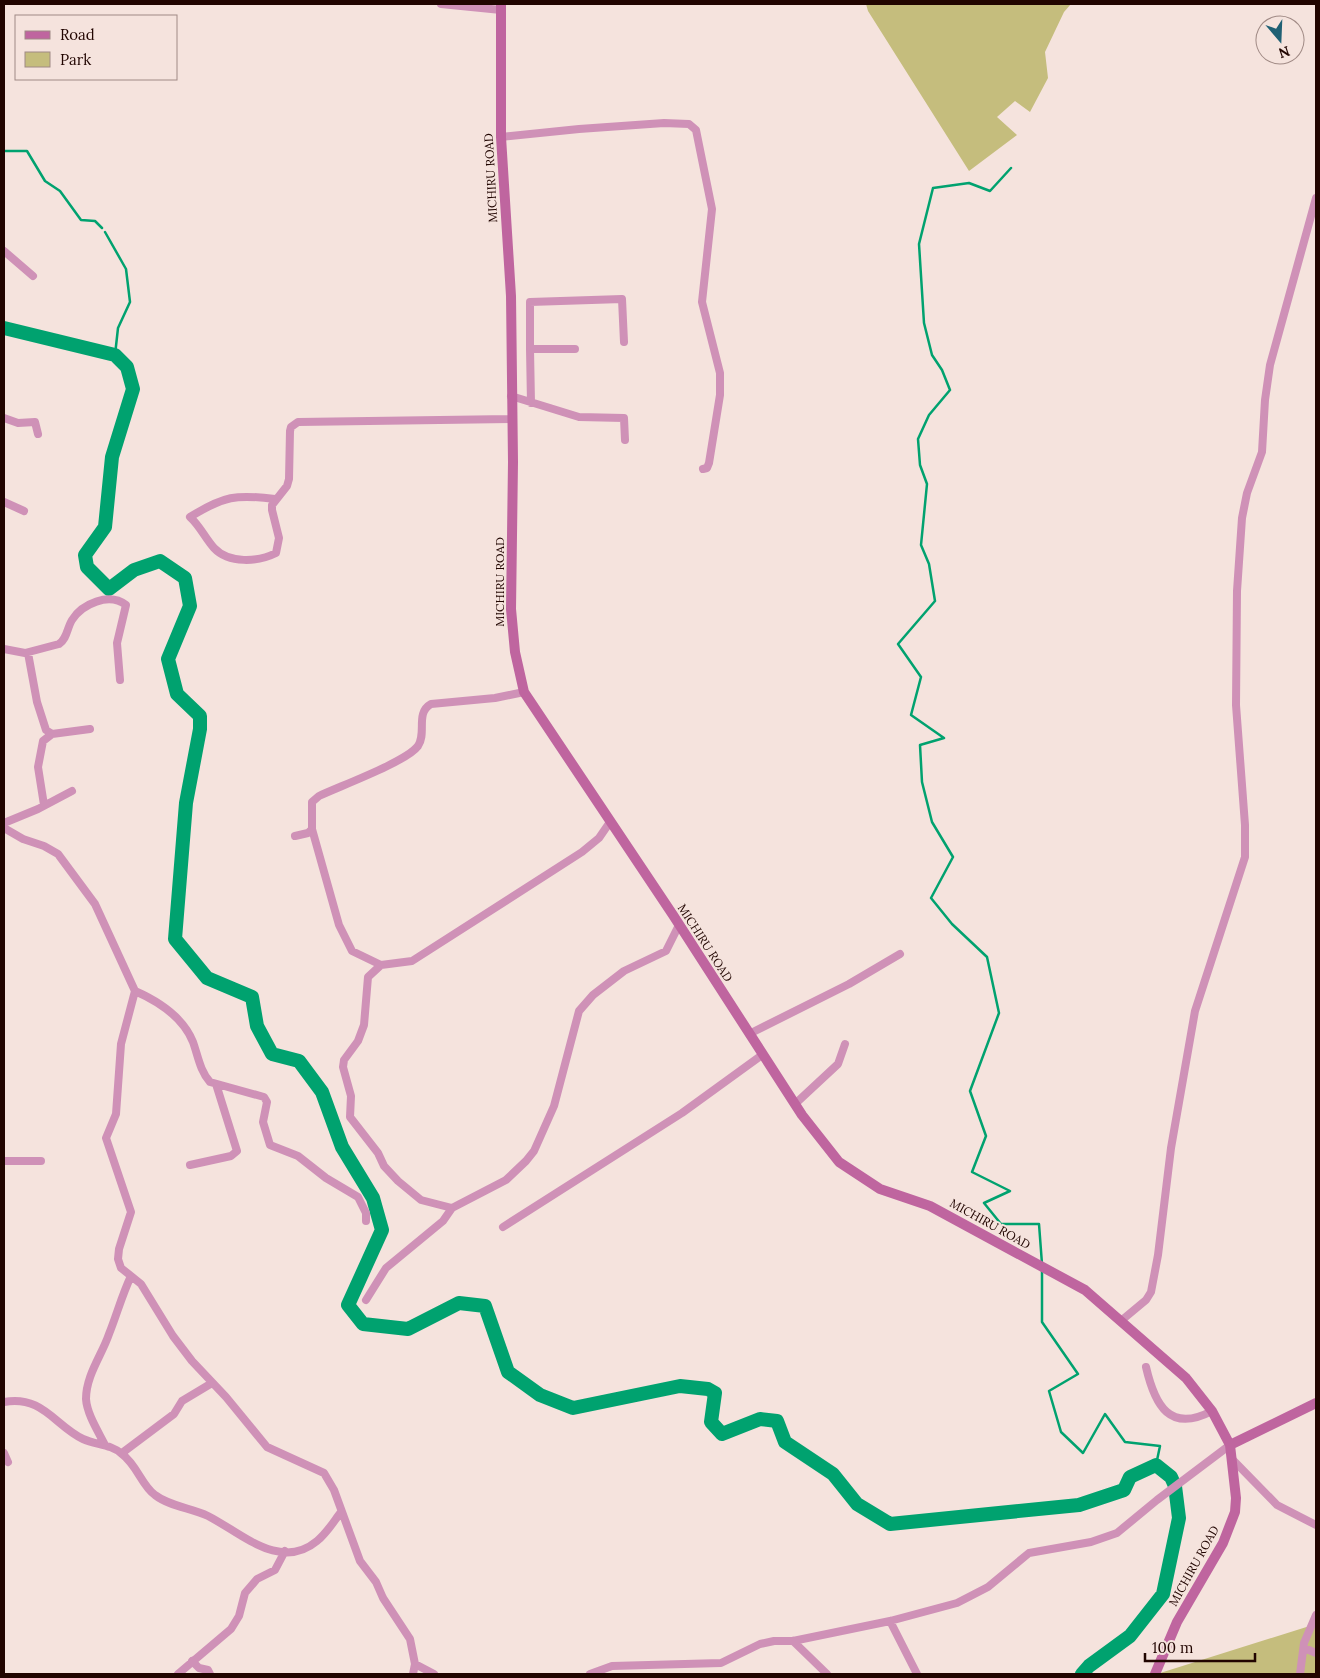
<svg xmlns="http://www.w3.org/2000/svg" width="1320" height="1678" font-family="Lora,serif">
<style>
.green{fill:#c5bd7d}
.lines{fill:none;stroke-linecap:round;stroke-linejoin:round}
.stream{stroke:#00a26f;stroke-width:2.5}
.river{stroke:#00a26f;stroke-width:14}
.street{stroke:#cf91b7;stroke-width:8}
.secondary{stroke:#bf659f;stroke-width:10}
.labels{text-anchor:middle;stroke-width:4;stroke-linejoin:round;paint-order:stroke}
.street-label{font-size:12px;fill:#210500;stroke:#f5e3dd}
</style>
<rect width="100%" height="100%" fill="#f5e3dd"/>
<path class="green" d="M866,4h205l-7,8 -19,40 3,26 -18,34 -15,-11 -18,16 20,18 -48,36 -101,-160z
M1316,1624v50h-159z"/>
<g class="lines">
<path class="stream" d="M4,151h23l18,30 15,10 21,29 14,1 7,7
M1011,168l-21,23 -21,-8 -36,5 -14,56 5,79 8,32 10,15 8,20 -21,25 -11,24 2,26 7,19 -6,61 8,19 6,37 -37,43 23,33 -10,38 33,23 -24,7 2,37 10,40 21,35 -22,41 21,26 35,33 12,56 -29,78 16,45 -14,36 38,19 -26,12 17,21h38l3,40
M105,232l21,37 4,33 -12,26 -3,27
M1042,1269v53l36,52 -29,17 12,41 22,21 22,-39 20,28 35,4 -4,19"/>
<path class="river" d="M4,328l111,27 12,12 6,22 -21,68 -7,70 -20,28 2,12 22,22 25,-19 26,-9 25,17 5,28 -22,53 9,35 23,22v13l-14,74 -11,136 32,39 45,19 5,29 15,28 27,7 23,31 20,55 31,51 9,32 -34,75 15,19 45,5 51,-26 26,3 23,66 32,23 33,13 107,-22 28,3 7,4 -4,29 11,12 38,-15 17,2 8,21 48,32 24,30 33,20 189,-19 45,-15 6,-13 26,-12 15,12 4,9 4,32 -16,76 -33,42 -41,30 -7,8"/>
<path class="street" d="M441,4l60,6
M501,137l78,-8 85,-6 25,1 7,6 16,79 -10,93 18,71v22l-11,68 -2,5 -4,1
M4,251l29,25
M530,349l1,54
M575,349h-45v-47l92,-3 2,43
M511,396l68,21 45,1 1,22
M4,418l14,5 17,-1 3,12
M275,499c-39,-5 -51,-3 -85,18 10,9 15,21 24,31 15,16 44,14 62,5l3,-15 -7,-28v-5l15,-19 2,-7 1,-48 1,-4 7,-5 213,-3
M4,502l20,9
M4,649l21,4 34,-9c8,-5 8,-16 13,-24 10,-16 37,-28 54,-15l-9,38 3,37
M28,653l9,49 9,28 6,4 38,-5
M44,805l-6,-38 5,-26 9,-7
M4,823l34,-14 34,-18
M4,828l19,11 21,7 14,8 37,50 40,87 -14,53 -5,70 -10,24 25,74 -12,37 -1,10 3,9 20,16 32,52 19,25 34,36 41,50 57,26 10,17 26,71 16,21 7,16 27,41 5,25 -2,10
M295,836l13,-3 4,-4
M381,965l-29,-14 -13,-26 -27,-96v-27l7,-6c21,-10 87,-34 99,-50 9,-13 -3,-33 13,-42l64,-6 29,-6
M135,991c25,11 48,26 58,51 5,14 7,29 17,40l54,15 3,5 -4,20 7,23 28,11 28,22 32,19 8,16v8
M749,1034l100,-50 51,-30
M795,1104l43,-40 7,-20
M4,1161h37
M190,1165l41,-9 6,-5 -21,-67
M452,1208l-31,-8 -23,-19 -14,-15 -6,-13 -28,-36 1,-21 -8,-29 1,-7 14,-19 6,-16 4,-48 13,-12 31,-4 170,-109 17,-14 11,-16
M503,1227l179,-114 80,-58
M366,1300l20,-32 57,-47 9,-13 54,-28 20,-19 8,-10 20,-45 25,-95 14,-16 31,-24 42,-20 13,-26
M1122,1320l24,-20 5,-8 7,-37 13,-107 24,-137 50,-154v-32l-9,-120 1,-114 5,-73 5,-25 15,-41 3,-52 5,-35 46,-167
M1146,1367c9,39 24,66 66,44
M4,1402c39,-7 51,24 79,37 13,6 28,5 39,15 15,11 20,32 33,41 14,11 36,13 53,21 32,16 72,56 109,25 10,-8 17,-20 24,-29
M105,1445c-7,-14 -18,-31 -19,-46 0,-24 16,-44 23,-65 8,-20 13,-39 22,-58
M4,1453l4,9
M122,1453l52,-39 8,-13 30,-18
M1232,1459l45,46 39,20
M890,1621l27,53
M793,1641l34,33
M1304,1648l12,5
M192,1661l7,7 9,2 2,4
M415,1664l19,10
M178,1674l53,-45 8,-13 6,-23 12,-14 18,-9 10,-19
M590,1674l22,-8 109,-3 39,-19 14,-3h19l97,-20 67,-18 31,-16 41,-34 62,-11 26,-9 40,-33 73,-55
M1300,1674l4,-31 12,-28"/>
<path class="secondary" d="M501,4v133l10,159 2,166 -2,147 4,43 9,40 149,223 129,200 37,47 41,27 50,17 155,84 101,88 26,33 18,34 6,53 -1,14 -12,31 -46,79 -22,52
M1230,1445l86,-42"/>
</g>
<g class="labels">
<g class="street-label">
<text transform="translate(491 178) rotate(-93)" y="4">MICHIRU ROAD</text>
<text transform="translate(500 582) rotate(-90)" y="4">MICHIRU ROAD</text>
<text transform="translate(705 943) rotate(57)" y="4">MICHIRU ROAD</text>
<text transform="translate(990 1224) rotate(29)" y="4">MICHIRU ROAD</text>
<text transform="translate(1194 1566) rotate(-61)" y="4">MICHIRU ROAD</text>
</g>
</g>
<rect width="1320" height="1678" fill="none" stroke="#210500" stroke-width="10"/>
<rect x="15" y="15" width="162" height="65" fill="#f5e3dd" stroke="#a08a85"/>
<rect x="25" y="31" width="25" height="8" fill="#bf659f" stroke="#a08a85"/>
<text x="60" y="40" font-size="15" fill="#210500">Road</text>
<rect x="25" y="52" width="25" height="15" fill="#c5bd7d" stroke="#a08a85"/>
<text x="60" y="65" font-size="15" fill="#210500">Park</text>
<g transform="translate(1280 40) rotate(161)"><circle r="24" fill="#f5e3dd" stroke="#a08a85"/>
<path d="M0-4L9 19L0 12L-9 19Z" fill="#1f6074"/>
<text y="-8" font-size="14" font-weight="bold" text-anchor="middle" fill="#210500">N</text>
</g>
<path d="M1145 1653v8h110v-8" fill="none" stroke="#210500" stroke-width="2.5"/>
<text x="1152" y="1653" font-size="15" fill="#210500" stroke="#f5e3dd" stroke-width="4" paint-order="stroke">100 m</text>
</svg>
